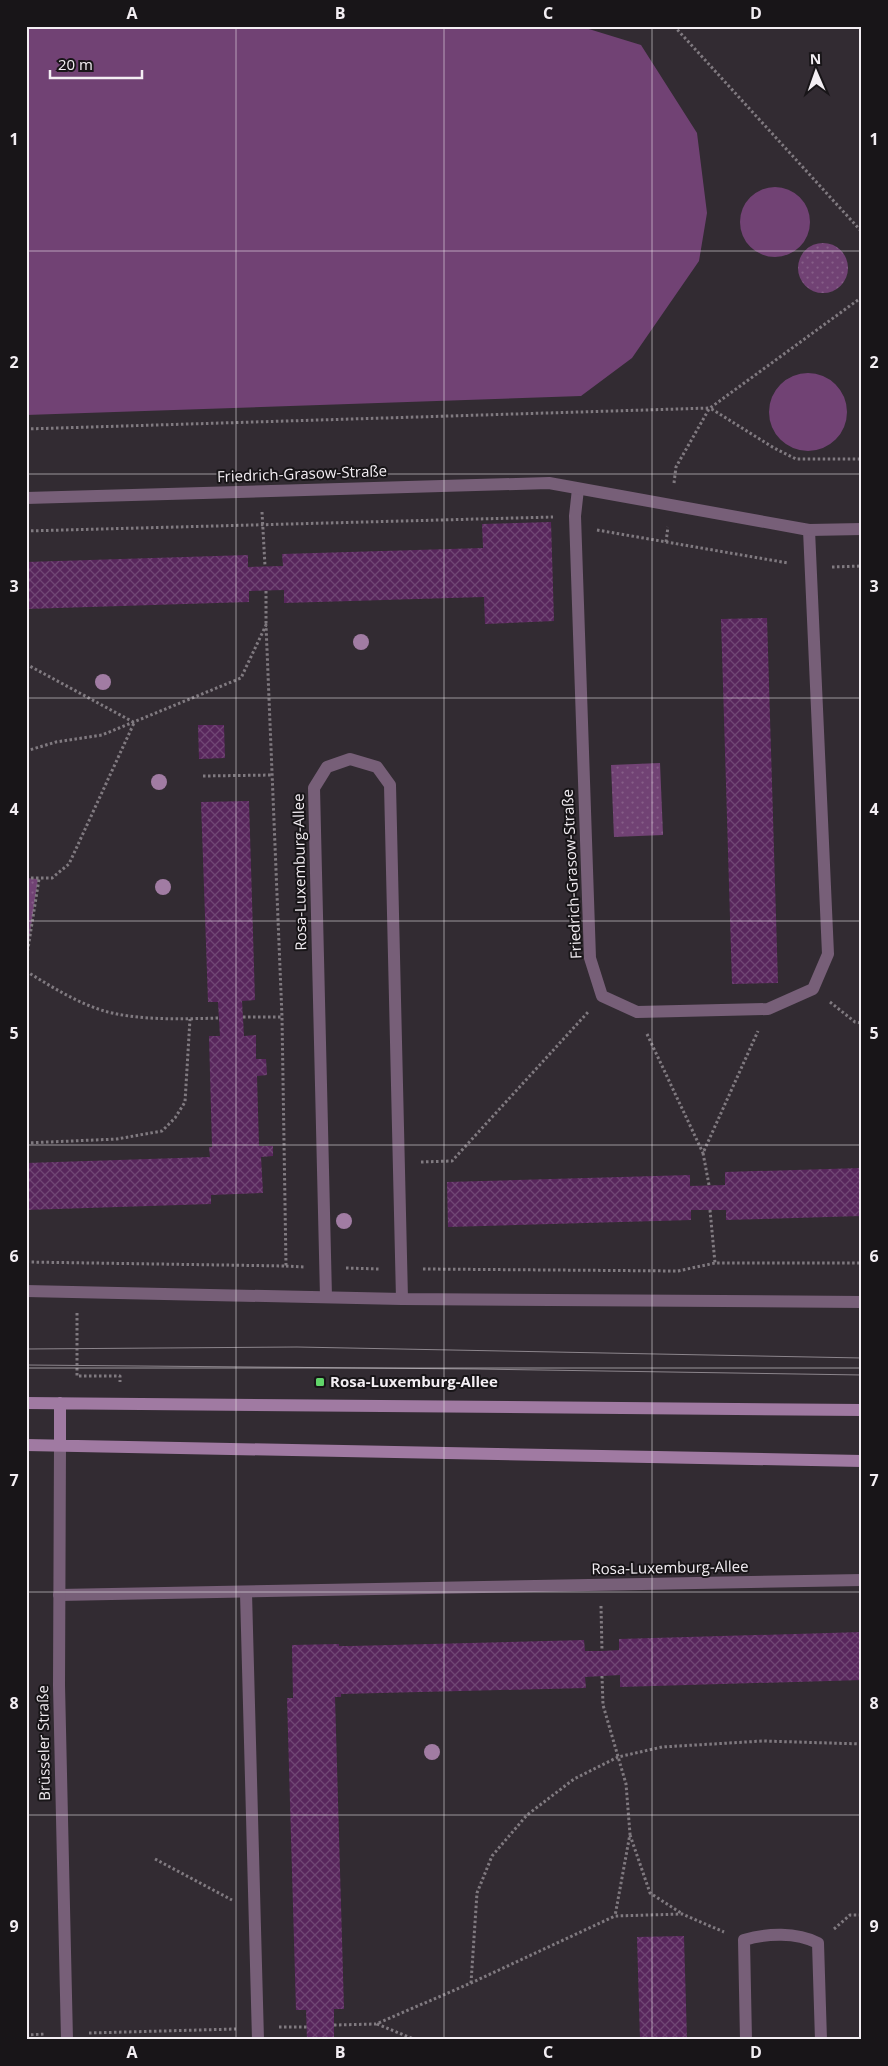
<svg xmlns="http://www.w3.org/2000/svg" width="888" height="2066" font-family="'Open Sans',sans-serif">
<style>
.grass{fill:#714274}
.park{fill:url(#park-dots)}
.building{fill:url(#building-cross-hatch)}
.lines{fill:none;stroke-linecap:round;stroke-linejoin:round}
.path{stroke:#807a80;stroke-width:3;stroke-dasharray:2.5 2.5;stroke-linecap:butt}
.lane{stroke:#775f78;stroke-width:12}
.street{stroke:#775f78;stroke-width:12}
.secondary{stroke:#a07aa2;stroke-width:12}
.tram{stroke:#8c858c;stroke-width:1}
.tree{fill:#a17ca3}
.grid{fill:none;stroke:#f3eef3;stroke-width:1;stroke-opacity:0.55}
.poi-dot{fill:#61d56a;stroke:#181518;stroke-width:2}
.labels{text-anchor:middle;stroke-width:4;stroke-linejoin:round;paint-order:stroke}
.street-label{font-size:15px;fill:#f3eef3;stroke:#181518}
.poi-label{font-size:15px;font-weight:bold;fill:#f3eef3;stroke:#181518;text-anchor:start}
.neatline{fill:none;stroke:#f3eef3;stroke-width:2}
.grid-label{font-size:16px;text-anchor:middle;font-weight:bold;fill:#f3eef3}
</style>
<defs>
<pattern id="park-dots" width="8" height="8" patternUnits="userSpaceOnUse" patternTransform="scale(1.25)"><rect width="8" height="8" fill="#714274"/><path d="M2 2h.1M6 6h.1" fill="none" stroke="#865e88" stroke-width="1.8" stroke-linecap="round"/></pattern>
<pattern id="building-cross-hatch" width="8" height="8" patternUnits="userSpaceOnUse" patternTransform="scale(1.25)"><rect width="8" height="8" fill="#58265c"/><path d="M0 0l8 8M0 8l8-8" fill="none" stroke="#704674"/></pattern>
</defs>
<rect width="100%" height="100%" fill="#322b32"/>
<path class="grass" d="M102,26h477l62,19 56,88 10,80 -8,48 -67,97 -51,38 -555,19v-387z
M740 222a35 35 0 1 1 70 0a35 35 0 1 1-70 0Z
M769 412a39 39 0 1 1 78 0a39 39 0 1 1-78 0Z"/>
<path class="park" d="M798 268a25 25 0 1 1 50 0a25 25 0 1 1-50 0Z
M660,763l3,72 -49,2 -3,-72z
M26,878l12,1 -12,82z"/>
<path class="building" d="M551,522l3,99 -69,3 -1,-27 -200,6v-13l-35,1v11l-223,7v-47l222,-7v12l35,-1 -1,-12 201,-6 -1,-24z
M767,618l11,365 -46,1 -11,-365z
M198,725h26l1,33 -26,1z
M249,801l6,199 -13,1 2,35 12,-1v24h10l1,16 -10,1 2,70h14v10l-12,1 2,36 -52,2v9l-185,6v-47l184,-6 -1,-10h3l-3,-111h11l-2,-34h-10l-7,-200z
M862,1168v48l-136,4v-10h-35v10l-243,7 -1,-45 243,-7v11l35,-1v-13z
M862,1632v48l-242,7v-12l-35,2 1,11 -245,6v3h-6l9,312h-10v31h-27l-1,-30h-10l-9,-312h6l-1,-53 47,-1v2h12l233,-6 1,11h17l17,-1v-11z
M684,1936l3,104h-47l-3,-103z"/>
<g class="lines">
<path class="path" d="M674,26l188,206
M862,297l-152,111 64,40 22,11h66
M26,429l684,-21
M674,483l2,-16 33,-58
M262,512l3,54
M597,530l191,33
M26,531l527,-14
M666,542l2,-15
M832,567l30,-1
M266,591v34
M26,664l109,59
M26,751l30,-9 46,-7 139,-57 25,-53 16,392 4,249 -260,-4
M203,776l70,-1
M26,878h26l17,-14 65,-141
M26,961l13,-82
M26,971c24,15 48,30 75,39 35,11 82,9 118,8
M830,1002l25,20 7,1
M243,1017h39
M647,1034l56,119
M26,1143l91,-4 45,-8 13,-13 10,-16 5,-83
M421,1162l31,-1 137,-150
M709,1185l-6,-32 55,-122
M710,1210l5,53
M286,1266l18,1
M346,1268l33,1
M423,1269l255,2 37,-8h147
M77,1313v63h43v6
M601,1606l1,45
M602,1676l1,29 23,79 4,50 -15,82
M630,1835l20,58 31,20
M155,1859l77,41
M834,1929l16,-14h12
M471,1983l6,-90 15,-37 35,-41 47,-36 44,-22 44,-10 101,-6 99,3
M377,2024l39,16
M334,2025l42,-1 95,-41 144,-67 67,-2 42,18
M279,2027h28
M89,2033l147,-4
M26,2035l20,-1"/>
<path class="lane" d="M578,489l-3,27 15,442 12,38 35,16 131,-3 45,-20 15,-35 -19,-424
M59,1595l803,-15
M746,2040l-2,-100c23,-7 52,-8 74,3l3,97"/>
<path class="street" d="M26,498l523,-15 260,47 53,-1
M26,1291l376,8 460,3
M326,1297l-12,-509 13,-21 23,-8 27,8 13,18 12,514
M60,1445l-1,240 8,355
M246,1593l12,447"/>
<path class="secondary" d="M26,1403l836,7
M26,1445l836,16
M60,1445v-42"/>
<path class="tram" d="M26,1349l271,-2 565,11
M26,1365l449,4 387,6"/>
</g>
<g class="tree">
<circle cx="361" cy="642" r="8"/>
<circle cx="103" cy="682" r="8"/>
<circle cx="159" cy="782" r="8"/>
<circle cx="163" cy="887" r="8"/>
<circle cx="344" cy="1221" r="8"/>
<circle cx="432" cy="1752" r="8"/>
</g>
<path class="grid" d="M236,26v2014M444,26v2014M652,26v2014M26,251h836M26,474h836M26,698h836M26,921h836M26,1145h836M26,1368h836M26,1592h836M26,1815h836"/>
<rect class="poi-dot" x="315" y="1377" width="10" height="10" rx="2.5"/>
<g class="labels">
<g class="street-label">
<text transform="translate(302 474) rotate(-2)" y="5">Friedrich-Grasow-Straße</text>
<text transform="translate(300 872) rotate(-91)" y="5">Rosa-Luxemburg-Allee</text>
<text transform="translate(572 874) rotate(-93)" y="5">Friedrich-Grasow-Straße</text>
<text transform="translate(670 1568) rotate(-1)" y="5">Rosa-Luxemburg-Allee</text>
<text transform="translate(44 1743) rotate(-91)" y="5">Brüsseler Straße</text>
</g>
<g class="poi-label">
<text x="330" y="1387">Rosa-Luxemburg-Allee</text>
</g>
</g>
<rect width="888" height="2066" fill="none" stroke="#181518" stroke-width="55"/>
<g transform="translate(816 72) rotate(358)" stroke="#181518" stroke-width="4" paint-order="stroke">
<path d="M0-4L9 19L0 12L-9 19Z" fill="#f3eef3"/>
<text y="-8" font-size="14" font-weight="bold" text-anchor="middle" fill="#f3eef3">N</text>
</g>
<path d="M50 70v8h92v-8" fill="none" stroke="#f3eef3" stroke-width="2.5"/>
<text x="58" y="70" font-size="15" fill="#f3eef3" stroke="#181518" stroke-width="4" paint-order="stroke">20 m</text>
<rect x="28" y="28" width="832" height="2010" class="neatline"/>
<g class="grid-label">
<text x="132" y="19">A</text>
<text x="340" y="19">B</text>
<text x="548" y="19">C</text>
<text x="756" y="19">D</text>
<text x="14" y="145">1</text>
<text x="874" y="145">1</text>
<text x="14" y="368">2</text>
<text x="874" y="368">2</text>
<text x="14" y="592">3</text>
<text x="874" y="592">3</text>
<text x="14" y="815">4</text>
<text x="874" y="815">4</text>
<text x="14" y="1039">5</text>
<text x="874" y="1039">5</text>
<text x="14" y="1262">6</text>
<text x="874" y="1262">6</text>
<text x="14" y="1486">7</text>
<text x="874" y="1486">7</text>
<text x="14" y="1709">8</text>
<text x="874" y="1709">8</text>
<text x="14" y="1932">9</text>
<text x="874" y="1932">9</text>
<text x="132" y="2058">A</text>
<text x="340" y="2058">B</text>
<text x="548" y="2058">C</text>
<text x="756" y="2058">D</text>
</g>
</svg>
